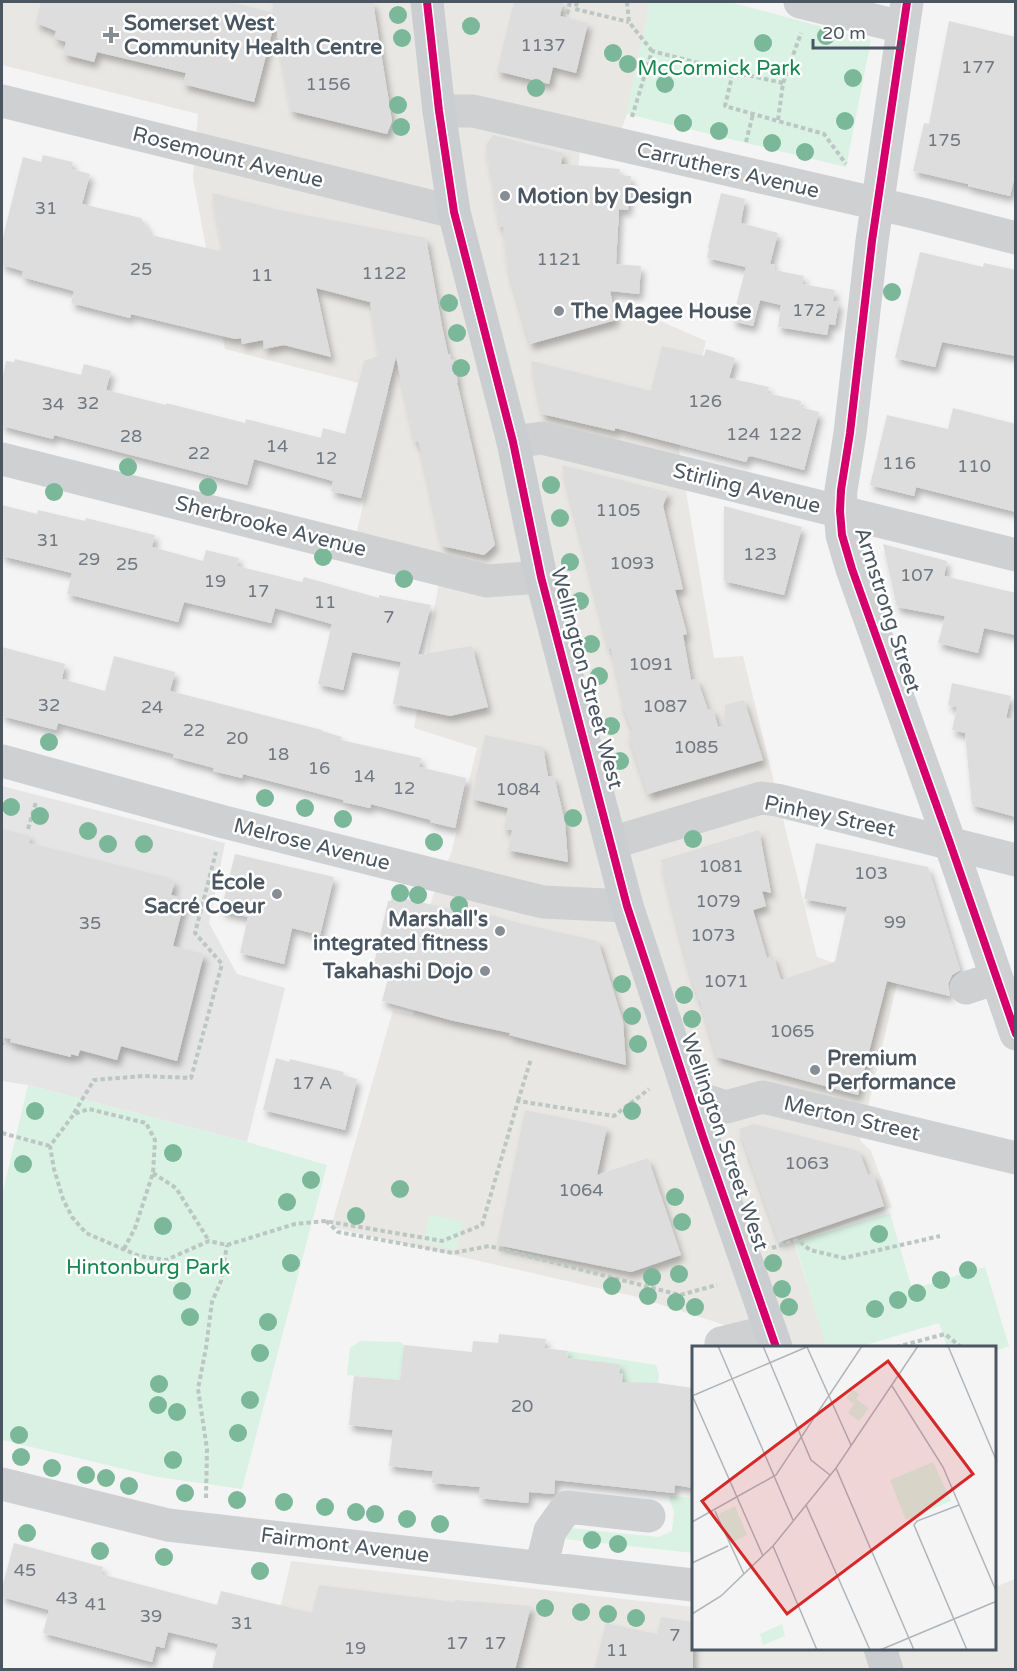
<svg xmlns="http://www.w3.org/2000/svg" width="1017" height="1671" font-family="'Varela Round',sans-serif">
<style>
.commercial{fill:#e8e7e3}
.education{fill:#e6e5e6}
.green{fill:#d9f2e3}
.building{fill:#ddddde;filter:url(#shadow)}
.lines{fill:none;stroke-linecap:round;stroke-linejoin:round}
.path{stroke:#bcc7c4;stroke-width:4;stroke-dasharray:4.5 3;stroke-linecap:butt}
.minor{stroke:#ced0d2;stroke-width:33}
.major{stroke:#caced1;stroke-width:33}
.cycleway-casing{stroke:#fff;stroke-width:11}
.cycleway{stroke:#d6006c;stroke-width:8}
.tree{fill:#7ab899}
.poi-dot{fill:#868d94;stroke:#fff;stroke-width:2}
.labels{text-anchor:middle;stroke-width:5;stroke-linejoin:round;paint-order:stroke}
.number-label{font-size:18px;fill:#707881}
.poi-label{font-size:21px;font-weight:bold;fill:#4a5661;stroke:#fff;text-anchor:start}
.park-label{font-size:21px;fill:#17864f;stroke:#fff}
.street-label{font-size:21px;fill:#4a5661;stroke:#fff}
.inset-road{fill:none;stroke:#b0b5b9;stroke-width:1.5}
.view{fill:#d62828;fill-opacity:0.15;stroke:#d62828;stroke-width:3}
.inset-edge{fill:none;stroke:#4a5661;stroke-width:3}
</style>
<defs>
<filter id="shadow"><feDropShadow dx="3.5" dy="6" stdDeviation="3" flood-color="#0004"/></filter>
</defs>
<rect width="100%" height="100%" fill="#f4f4f4"/>
<path class="commercial" d="M2,2h648l-23,112 -16,44 -31,-8 -7,76 37,73 96,42 -27,108 35,209 29,-2 74,301 80,27 -37,156 11,11 21,56 -98,35 33,105h-92l-7,-21 -91,-29 -306,-70 62,-217 20,5 11,-38 -13,-4 25,-88 15,-31 26,-106 -63,-20 27,-158 -88,-23 37,-156 -165,-42 -32,-171 5,-64 -196,-49z
M291,1561l402,46v41h301l1,-61 20,-8v90l-749,1z"/>
<path class="education" d="M2,786l223,57 -16,80 28,51 48,14 -38,154 -219,-57 -26,-4z"/>
<path class="green" d="M650,2h80l141,38 -25,127 -219,-53z
M28,1085l219,57 80,23 -85,324 -84,-12 -156,-37v-245z
M890,1213l22,76 73,-22 24,79 -14,5 -1,-4h-47l-8,-24 -80,24h-33l-31,-105z
M430,1214l33,8 -7,28 -33,-8z
M360,1341l41,1 3,3 -4,35 -53,-5 3,-27z
M568,1351l88,14 3,9 -1,9h-3l-1,4 -33,-5 2,-8 -4,-1 1,-9 -17,-2 -38,15z
M671,1496l22,2v55l-128,-14 5,-11 89,9 13,-6 2,-19 -5,-14z"/>
<path class="building" d="M41,2h189l44,11 -2,-11h101l19,119 -5,13 -96,-23 -16,-90 -21,81 -71,-18 3,-11 -89,-21 -3,10 -31,-8 3,-12 -12,-4 2,-7 -20,-8z
M514,2h49l-3,14 28,7 -12,50 -23,-6 -4,17 -52,-13z
M949,21l67,16v134l-6,25 -42,-10v-2l-55,-13 11,-48 5,1z
M493,135l70,18 -2,11 59,5 -1,6 12,1 -3,34 -9,-1 -3,55 25,2 -2,28 -29,-3 6,29 -86,24 -22,-76 -5,-41h-3l-14,-82z
M43,155l30,7 -2,7 19,5 -8,30 59,14 10,17 72,17 -11,-59 67,17 147,28 16,88 6,28h2l1,5h2l5,23h-1l38,163 -11,10 -42,-9 -21,-95 -3,-10 -3,1 -19,-85 -35,141 -30,-7 2,-10 -79,-22 -7,26 -193,-50 -1,4 -51,-13v-45l4,-20 8,1 1,-3 66,16 3,-11 27,7 -5,19 60,15v-2l79,20 1,-4 75,19 2,-10 22,6 19,-73 15,-5 -9,-54 -54,-14 15,69 -47,-12 -20,4 -1,-9 -21,4 -1,-6 -6,1 -104,-25 -1,4 -59,-15 3,-12 -52,-14 1,-6 -21,-6v-24l21,-84 18,5z
M721,193l24,6 -4,24 37,10 -8,31 5,1 -1,5 30,6 -2,8 33,6 -2,11 6,1 -4,23 -6,-1 -2,11 -49,-8 3,-22 -21,-5 -7,26 -21,-5 14,-54 -39,-9 2,-10h-1z
M920,252l63,15 1,-4 32,7v86l-74,-14 -7,25 -40,-9z
M662,346l42,10 2,-7 29,9 -6,20 40,9 -2,6 34,8 -1,6 19,5 -15,58 -53,-14 -3,1 -2,5 -131,-34v3l-73,-17 -11,-53 120,30z
M953,408l63,16v88l-100,-25 -2,9 -44,-11 17,-70 61,14z
M562,465l106,27 -5,14 20,83 -8,1 12,44 -4,1 8,45 6,-1 11,31 5,-1 5,18 7,-1v-21l19,-5 19,60 -115,34 -20,-60 5,-2 -12,-31h2l-12,-53 -2,1z
M2,505l35,9 1,-4 47,11 1,-3 69,17 -3,12 51,14 3,-11 33,8 -2,8 65,16 2,-5 75,21v-3l52,10 -13,50 54,-9 16,61 -38,9 -57,-12 8,-42 -49,-10 -9,38 -25,-6 14,-60 -57,-16 -4,15 -87,-21 -6,20 -111,-28 5,-21 -70,-17z
M724,506l78,21 -18,68 -60,-14z
M883,544l64,17 -3,15 72,17v42l-32,-7 -6,25 -40,-10 7,-27 -48,-9z
M2,647l63,17 -3,15 43,12 9,-35 61,16 -5,19 152,39v1l20,6 -1,3 80,18 -2,9 47,11 -11,50 -25,-6 1,-2 -60,-16 -1,4 -27,-6 1,-2 -101,-26 -1,4 -29,-7 1,-3 -41,-11 1,-3 -116,-31 -2,7 -54,-14z
M952,683l59,13 -5,22 10,2v97l-44,-12 -7,-72 -13,-3 5,-23 -9,-2z
M485,735l58,12 5,29h6l11,46 3,40 -60,-12 4,-20 -8,-1 4,-21 -36,-9z
M2,829l28,7 -1,7 140,35v2l6,1 -4,14 14,4 -12,47 31,8 -27,107 -56,-15 -4,14 -37,-10 -2,6 -7,-2v3l-61,-15 1,-3 -9,-2z
M759,830l12,63 -9,-2 4,15 -13,4 14,48 6,-3 8,25 54,-18 12,-55 -43,-8 12,-56 112,24 32,103 -8,5 -4,9 2,12 -63,-15 -29,114 -141,-38 -17,-56h-1l-7,-21 -18,-66 -13,-54z
M235,854l99,23 -14,58 -28,-7 -8,36 -44,-11 8,-36 -27,-6z
M392,896l87,19 1,-3 39,11 79,18 25,81 3,43 -117,-30 1,-2 -60,-13 -68,-19 8,-30 -8,-2 1,-3 -9,-2 14,-63h3z
M276,1058l13,4 1,-3 54,13 -1,3 14,4 -12,51 -82,-20z
M525,1110l82,17 -10,48 51,-17 33,97 -50,17 -134,-27z
M754,1124l105,27 9,24 5,-2 11,33 -105,36 -40,-113z
M499,1334l47,5 -2,9 24,3 -1,7 53,6 -1,9 4,1 -1,8 36,1 35,5v100l-18,-3 -1,8 -119,-13 -1,14 -25,-2 -1,11 -49,-5 1,-11 -48,-4 1,-12 -44,-5 4,-36 -44,-5 5,-49 46,4 4,-35 68,7 1,-11 25,2z
M14,1543l89,24 -2,7 116,31 4,-14 91,22 7,-28 136,17v-2l76,6 -16,64h-303l6,-26 -50,-12 -4,16 -8,-2 -4,16 -109,-29 6,-23 -47,-13v-9z
M661,1617l32,5v48h-99l12,-47 51,11z"/>
<g class="lines">
<path class="path" d="M577,2l-2,7 54,13
M627,2l2,20 23,29
M567,14l3,-12
M783,83l-50,-11 -8,34 99,28 22,30
M632,117l20,-66 81,21
M778,120l5,-37 18,-50
M746,142l7,-28
M28,829l8,-27
M2,1045v-2
M518,1101l13,-42
M74,1113l20,-33 49,-4 48,2 31,-114 -27,-31 21,-81
M2,1133l48,13
M153,1173l23,15 33,53
M326,1221l12,11 115,21 36,-7 191,49 37,-10
M772,1248l26,-8 12,10 34,8 96,-22
M124,1249l11,-21 18,-55 2,-33 -9,-17 -57,-14 -15,5 -24,32 4,23 9,30 9,18 14,16 53,23 27,4 43,-19 18,4 68,-21 30,-3 117,20 40,-16 36,-124 96,15 35,-27
M896,1347l49,-13 16,13
M206,1498l1,-49 -9,-60 8,-41 6,-46 9,-21 6,-36"/>
<path class="minor" d="M800,2l102,25
M907,2l-35,239 -22,192 -9,57 -1,21 2,24 10,34 98,274 66,191
M2,101l452,111
M439,111h34l449,103 94,24
M513,442l29,-4 474,117
M2,459l485,122 54,-4
M2,761l222,61 319,80 84,4
M611,843l150,-45 16,2 239,60
M966,988l30,-10
M689,1095l37,12 37,-10 253,61
M721,1343l49,-12
M2,1484l166,41 525,60
M541,1568l9,-37 17,-24 82,9"/>
<path class="major" d="M427,2l12,109 15,101 59,230 28,135 86,329 76,231 73,210
M880,1648l7,22"/>
<defs>
<path id="cycleway" d="M427,2l12,109 15,101 59,230 28,135 86,329 76,231 73,210
M907,2l-35,239 -22,192 -9,57 -1,21 2,24 10,34 98,274 66,191"/>
</defs>
<use href="#cycleway" class="cycleway-casing"/>
<use href="#cycleway" class="cycleway"/>
</g>
<g class="tree">
<circle cx="398" cy="15" r="9"/>
<circle cx="471" cy="26" r="9"/>
<circle cx="826" cy="36" r="9"/>
<circle cx="402" cy="38" r="9"/>
<circle cx="763" cy="43" r="9"/>
<circle cx="613" cy="53" r="9"/>
<circle cx="628" cy="64" r="9"/>
<circle cx="853" cy="78" r="9"/>
<circle cx="665" cy="84" r="9"/>
<circle cx="536" cy="88" r="9"/>
<circle cx="398" cy="105" r="9"/>
<circle cx="845" cy="121" r="9"/>
<circle cx="683" cy="123" r="9"/>
<circle cx="401" cy="127" r="9"/>
<circle cx="719" cy="131" r="9"/>
<circle cx="772" cy="143" r="9"/>
<circle cx="805" cy="152" r="9"/>
<circle cx="892" cy="292" r="9"/>
<circle cx="449" cy="303" r="9"/>
<circle cx="457" cy="333" r="9"/>
<circle cx="461" cy="368" r="9"/>
<circle cx="128" cy="467" r="9"/>
<circle cx="551" cy="485" r="9"/>
<circle cx="208" cy="487" r="9"/>
<circle cx="54" cy="492" r="9"/>
<circle cx="560" cy="518" r="9"/>
<circle cx="323" cy="557" r="9"/>
<circle cx="570" cy="562" r="9"/>
<circle cx="404" cy="579" r="9"/>
<circle cx="580" cy="601" r="9"/>
<circle cx="591" cy="644" r="9"/>
<circle cx="599" cy="676" r="9"/>
<circle cx="611" cy="726" r="9"/>
<circle cx="49" cy="742" r="9"/>
<circle cx="620" cy="761" r="9"/>
<circle cx="265" cy="798" r="9"/>
<circle cx="11" cy="807" r="9"/>
<circle cx="305" cy="808" r="9"/>
<circle cx="40" cy="816" r="9"/>
<circle cx="573" cy="818" r="9"/>
<circle cx="343" cy="819" r="9"/>
<circle cx="88" cy="831" r="9"/>
<circle cx="693" cy="839" r="9"/>
<circle cx="434" cy="842" r="9"/>
<circle cx="108" cy="844" r="9"/>
<circle cx="144" cy="844" r="9"/>
<circle cx="400" cy="893" r="9"/>
<circle cx="418" cy="895" r="9"/>
<circle cx="459" cy="905" r="9"/>
<circle cx="622" cy="984" r="9"/>
<circle cx="684" cy="995" r="9"/>
<circle cx="632" cy="1016" r="9"/>
<circle cx="692" cy="1019" r="9"/>
<circle cx="638" cy="1044" r="9"/>
<circle cx="35" cy="1111" r="9"/>
<circle cx="632" cy="1111" r="9"/>
<circle cx="173" cy="1153" r="9"/>
<circle cx="23" cy="1164" r="9"/>
<circle cx="311" cy="1180" r="9"/>
<circle cx="400" cy="1189" r="9"/>
<circle cx="675" cy="1197" r="9"/>
<circle cx="287" cy="1202" r="9"/>
<circle cx="356" cy="1216" r="9"/>
<circle cx="682" cy="1222" r="9"/>
<circle cx="163" cy="1226" r="9"/>
<circle cx="879" cy="1234" r="9"/>
<circle cx="291" cy="1263" r="9"/>
<circle cx="773" cy="1263" r="9"/>
<circle cx="968" cy="1270" r="9"/>
<circle cx="679" cy="1274" r="9"/>
<circle cx="652" cy="1277" r="9"/>
<circle cx="941" cy="1280" r="9"/>
<circle cx="612" cy="1286" r="9"/>
<circle cx="782" cy="1289" r="9"/>
<circle cx="182" cy="1291" r="9"/>
<circle cx="917" cy="1293" r="9"/>
<circle cx="648" cy="1296" r="9"/>
<circle cx="898" cy="1300" r="9"/>
<circle cx="676" cy="1302" r="9"/>
<circle cx="695" cy="1307" r="9"/>
<circle cx="789" cy="1307" r="9"/>
<circle cx="875" cy="1309" r="9"/>
<circle cx="190" cy="1317" r="9"/>
<circle cx="268" cy="1322" r="9"/>
<circle cx="260" cy="1353" r="9"/>
<circle cx="159" cy="1384" r="9"/>
<circle cx="250" cy="1400" r="9"/>
<circle cx="158" cy="1405" r="9"/>
<circle cx="177" cy="1412" r="9"/>
<circle cx="238" cy="1433" r="9"/>
<circle cx="19" cy="1435" r="9"/>
<circle cx="21" cy="1457" r="9"/>
<circle cx="173" cy="1460" r="9"/>
<circle cx="52" cy="1468" r="9"/>
<circle cx="86" cy="1475" r="9"/>
<circle cx="106" cy="1478" r="9"/>
<circle cx="129" cy="1486" r="9"/>
<circle cx="185" cy="1493" r="9"/>
<circle cx="237" cy="1500" r="9"/>
<circle cx="284" cy="1502" r="9"/>
<circle cx="325" cy="1507" r="9"/>
<circle cx="356" cy="1512" r="9"/>
<circle cx="375" cy="1514" r="9"/>
<circle cx="407" cy="1519" r="9"/>
<circle cx="440" cy="1524" r="9"/>
<circle cx="27" cy="1533" r="9"/>
<circle cx="592" cy="1540" r="9"/>
<circle cx="618" cy="1544" r="9"/>
<circle cx="100" cy="1551" r="9"/>
<circle cx="164" cy="1557" r="9"/>
<circle cx="260" cy="1571" r="9"/>
<circle cx="545" cy="1608" r="9"/>
<circle cx="581" cy="1612" r="9"/>
<circle cx="608" cy="1614" r="9"/>
<circle cx="636" cy="1618" r="9"/>
</g>
<g class="poi-dot">
<path d="M108 26h6v6h6v6h-6v6h-6v-6h-6v-6h6z"/>
<circle cx="505" cy="196" r="6"/>
<circle cx="559" cy="311" r="6"/>
<circle cx="277" cy="894" r="6"/>
<circle cx="500" cy="931" r="6"/>
<circle cx="485" cy="971" r="6"/>
<circle cx="815" cy="1070" r="6"/>
</g>
<g class="labels">
<g class="number-label">
<text x="543" y="51">1137</text>
<text x="978" y="73">177</text>
<text x="328" y="90">1156</text>
<text x="944" y="146">175</text>
<text x="46" y="214">31</text>
<text x="559" y="265">1121</text>
<text x="141" y="275">25</text>
<text x="384" y="279">1122</text>
<text x="262" y="281">11</text>
<text x="809" y="316">172</text>
<text x="705" y="407">126</text>
<text x="88" y="409">32</text>
<text x="53" y="410">34</text>
<text x="743" y="440">124</text>
<text x="785" y="440">122</text>
<text x="131" y="442">28</text>
<text x="277" y="452">14</text>
<text x="199" y="459">22</text>
<text x="326" y="464">12</text>
<text x="899" y="469">116</text>
<text x="974" y="472">110</text>
<text x="618" y="516">1105</text>
<text x="48" y="546">31</text>
<text x="760" y="560">123</text>
<text x="89" y="565">29</text>
<text x="632" y="569">1093</text>
<text x="127" y="570">25</text>
<text x="917" y="581">107</text>
<text x="215" y="587">19</text>
<text x="258" y="597">17</text>
<text x="325" y="608">11</text>
<text x="389" y="623">7</text>
<text x="651" y="670">1091</text>
<text x="49" y="711">32</text>
<text x="665" y="712">1087</text>
<text x="152" y="713">24</text>
<text x="194" y="736">22</text>
<text x="237" y="744">20</text>
<text x="696" y="753">1085</text>
<text x="278" y="760">18</text>
<text x="319" y="774">16</text>
<text x="364" y="782">14</text>
<text x="404" y="794">12</text>
<text x="518" y="795">1084</text>
<text x="721" y="872">1081</text>
<text x="871" y="879">103</text>
<text x="718" y="907">1079</text>
<text x="895" y="928">99</text>
<text x="90" y="929">35</text>
<text x="713" y="941">1073</text>
<text x="726" y="987">1071</text>
<text x="792" y="1037">1065</text>
<text x="312" y="1089">17 A</text>
<text x="807" y="1169">1063</text>
<text x="581" y="1196">1064</text>
<text x="522" y="1412">20</text>
<text x="25" y="1576">45</text>
<text x="67" y="1604">43</text>
<text x="96" y="1610">41</text>
<text x="151" y="1622">39</text>
<text x="242" y="1629">31</text>
<text x="675" y="1641">7</text>
<text x="457" y="1649">17</text>
<text x="495" y="1649">17</text>
<text x="355" y="1654">19</text>
<text x="617" y="1656">11</text>
</g>
<g class="poi-label">
<text x="124" y="30">Somerset West<tspan x="124" dy="24">Community Health Centre</tspan></text>
<text x="517" y="203">Motion by Design</text>
<text x="571" y="318">The Magee House</text>
<text x="265" y="889" text-anchor="end">École<tspan x="265" dy="24">Sacré Coeur</tspan></text>
<text x="488" y="926" text-anchor="end">Marshall's<tspan x="488" dy="24">integrated fitness</tspan></text>
<text x="473" y="978" text-anchor="end">Takahashi Dojo</text>
<text x="827" y="1065">Premium<tspan x="827" dy="24">Performance</tspan></text>
</g>
<g class="park-label">
<text x="719" y="75">McCormick Park</text>
<text x="148" y="1274">Hintonburg Park</text>
</g>
<g class="street-label">
<text transform="translate(228 157) rotate(14)" y="7">Rosemount Avenue</text>
<text transform="translate(728 170) rotate(13)" y="7">Carruthers Avenue</text>
<text transform="translate(747 488) rotate(14)" y="7">Stirling Avenue</text>
<text transform="translate(271 526) rotate(14)" y="7">Sherbrooke Avenue</text>
<text transform="translate(888 610) rotate(72)" y="7">Armstrong Street</text>
<text transform="translate(587 678) rotate(75)" y="7">Wellington Street West</text>
<text transform="translate(830 816) rotate(12)" y="7">Pinhey Street</text>
<text transform="translate(312 844) rotate(14)" y="7">Melrose Avenue</text>
<text transform="translate(852 1118) rotate(13)" y="7">Merton Street</text>
<text transform="translate(725 1142) rotate(71)" y="7">Wellington Street West</text>
<text transform="translate(345 1545) rotate(7)" y="7">Fairmont Avenue</text>
</g>
</g>
<g transform="translate(692 1346)">
<rect width="304" height="304" fill="#f4f4f4"/>
<path d="M160,43l7,5 -3,5 13,9 -10,13 -11,-8 6,-9 -8,-6zM241,116l18,39 -45,19 -16,-40zM43,160l12,29 -17,8 -11,-29zM90,278l3,12 -22,9 -3,-11z" fill="#d9f2e3"/>
<path class="inset-road" d="M26,0l75,174M71,0l48,114 19,15M256,0l49,116M115,1l44,98M200,40l51,81 54,126M0,49l71,161M0,50l117,-50M144,122l78,182M114,159l64,145M267,159l-42,16 -3,4 53,125M23,165l29,63M0,176l84,-47 86,-129M81,200l44,104M0,217l36,-17M0,268l29,-18 52,-50 63,-78 82,-122M188,304l117,-49"/>
<path class="view" d="M196,15l85,113 -186,140 -85,-113z"/>
<rect width="304" height="304" class="inset-edge"/>
</g>
<rect width="1017" height="1671" fill="none" stroke="#4a5661" stroke-width="6"/>
<path d="M813 39v9h87v-9" fill="none" stroke="#4a5661" stroke-width="3"/>
<text x="822" y="39" font-size="18" fill="#4a5661" stroke="#ffffff" stroke-width="4.5" paint-order="stroke">20 m</text>
</svg>
